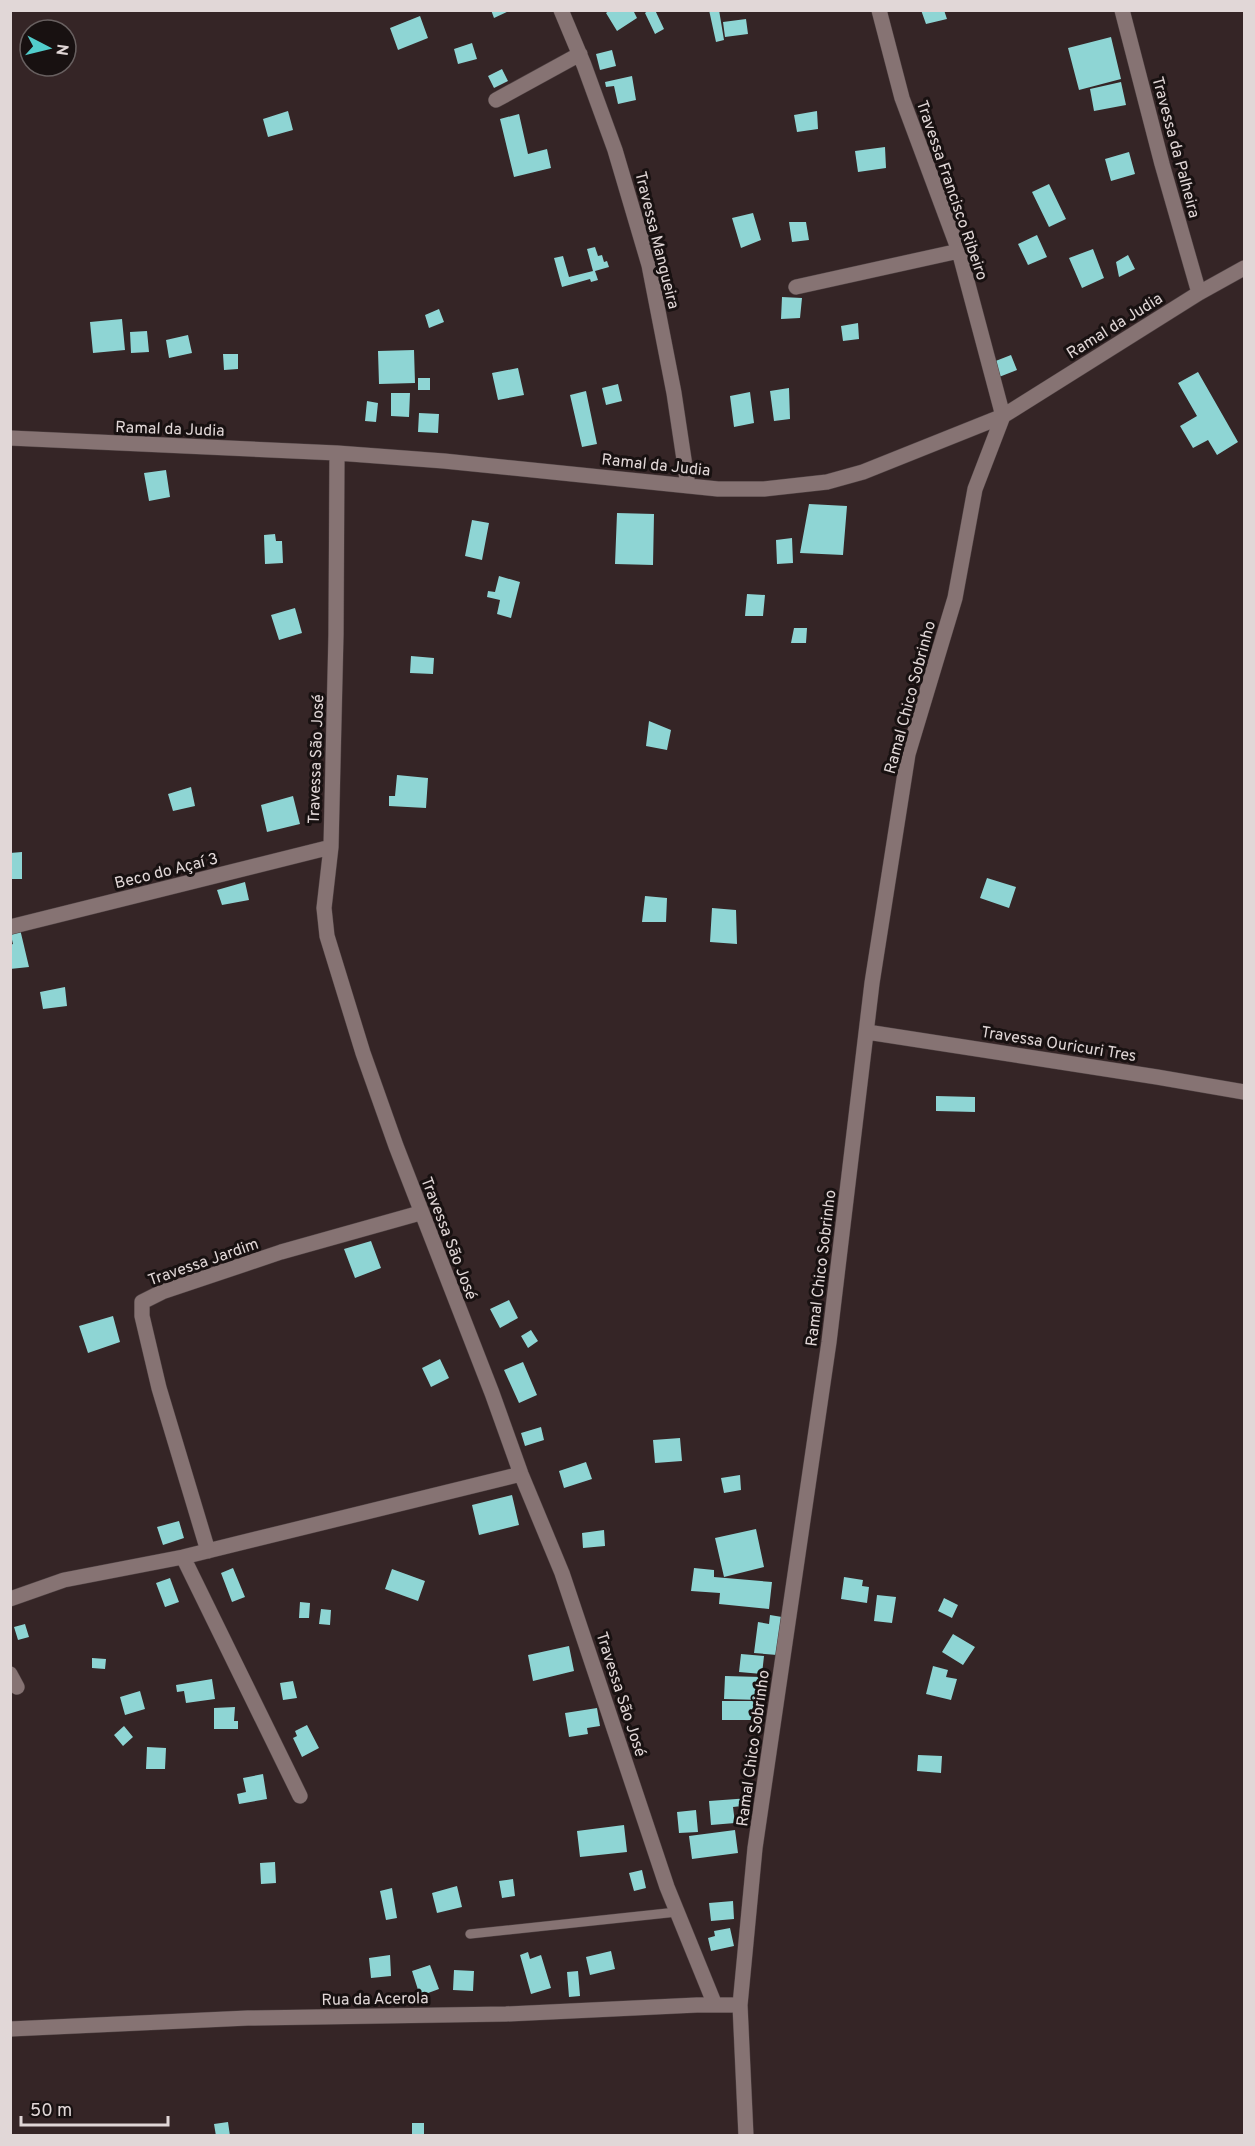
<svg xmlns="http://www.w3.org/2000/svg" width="1255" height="2146" font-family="Overpass,sans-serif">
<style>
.building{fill:#8ed5d4}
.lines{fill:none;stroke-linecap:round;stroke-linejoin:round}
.lane-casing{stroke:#4f4243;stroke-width:10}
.street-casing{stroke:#4f4243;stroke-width:16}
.lane{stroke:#867373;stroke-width:9}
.street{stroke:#867373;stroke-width:15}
.labels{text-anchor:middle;stroke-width:6;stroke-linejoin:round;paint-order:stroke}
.street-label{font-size:16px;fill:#e1d7d7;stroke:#181111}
</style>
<rect width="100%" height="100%" fill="#352526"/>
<path class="building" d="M491,10h20l-17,8z
M610,10h23l4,8 -20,13 -11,-18z
M649,10h6l9,19 -9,5 -10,-21z
M709,10h10l5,30 -8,2z
M921,10h23l3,9 -21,5z
M420,16l8,22 -30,12 -8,-22z
M746,19l2,15 -23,3 -2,-15z
M1111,37l10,42 -42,11 -11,-42z
M472,43l5,16 -19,5 -4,-15z
M612,50l4,16 -16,4 -4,-16z
M502,69l6,12 -14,7 -6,-12z
M632,76l4,24 -18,4 -4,-18 -8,1 -1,-5z
M1121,82l5,23 -32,6 -4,-22z
M288,111l5,19 -25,7 -5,-18z
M817,111l1,18 -21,3 -3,-17z
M519,114l9,40 19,-5 4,19 -37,9 -14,-58z
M885,147l1,21 -28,4 -3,-21z
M1129,152l6,22 -24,7 -6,-22z
M1049,184l17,35 -17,8 -17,-35z
M753,213l8,27 -20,8 -9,-30z
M789,222h17l3,18 -17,2z
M1037,235l10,22 -19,8 -10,-21z
M595,247l3,9 4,-1 2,7 3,-1 2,6 -14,4 3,9 -7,2 -1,-3 -28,8 -8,-29 9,-2 6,21 24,-6 -6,-22z
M1093,249l11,29 -22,10 -13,-30z
M1128,255l7,14 -16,8 -3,-15z
M782,297l20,1 -2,20 -19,1z
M439,309l5,13 -15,6 -4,-13z
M122,319l3,31 -32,3 -3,-31z
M858,323l1,16 -16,2 -2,-15z
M147,331l2,21 -18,1 -1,-21z
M188,335l4,18 -23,5 -3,-18z
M414,350l1,33 -36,1 -1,-33z
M223,354h15v15l-14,1z
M1011,355l6,15 -18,7 -6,-15z
M518,368l6,27 -26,5 -6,-27z
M1198,372l40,70 -21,13 -9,-15 -15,8 -13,-22 17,-10 -19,-33z
M418,378h12v12h-12z
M618,384l4,17 -16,4 -4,-17z
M789,388l1,31 -16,2 -4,-30z
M586,391l11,53 -15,3 -12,-52z
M750,392l4,31 -20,4 -4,-31z
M391,393h19l-1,24 -18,-1z
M367,401l11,2 -2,19 -11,-1z
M419,413l20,1 -1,19 -20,-1z
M166,470l4,27 -21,4 -5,-28z
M809,504l38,2 -4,49 -43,-2z
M617,513l37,1 -1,51 -38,-1z
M472,520l17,3 -7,37 -17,-4z
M275,534l1,7h6l1,22 -18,1 -1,-29z
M792,538l1,25 -16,1 -1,-24z
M499,576l21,6 -9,36 -14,-4 3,-14 -13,-3 1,-6 7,1z
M747,594l18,1 -2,21h-18z
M295,608l7,25 -23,7 -8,-25z
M794,628h13l-1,15h-15z
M411,656l23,2 -1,16 -23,-1z
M649,721l22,9 -4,20 -21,-4z
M397,775l31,3 -2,30 -37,-2v-10h6z
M191,787l4,19 -22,5 -5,-17z
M293,796l7,28 -33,8 -6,-27z
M22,852v27h-12v-26z
M987,878l29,9 -7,21 -29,-10z
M245,882l4,18 -27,5 -5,-15z
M645,896l22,2 -1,24h-24z
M712,908l24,2 1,34 -27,-2z
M20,929l9,38 -19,2v-24l3,-1 -3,-13z
M65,987l2,19 -24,3 -3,-17z
M936,1096l39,1v15l-39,-1z
M371,1241l10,27 -26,10 -11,-29z
M509,1300l9,18 -18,10 -10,-19z
M113,1316l7,26 -32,11 -9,-27z
M531,1330l7,11 -10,7 -7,-12z
M440,1359l9,19 -18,9 -9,-19z
M523,1362l14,33 -18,8 -15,-33z
M541,1427l3,13 -19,6 -4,-13z
M680,1438l2,23 -27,2 -2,-23z
M586,1462l6,17 -28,9 -5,-17z
M740,1475l1,15 -17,3 -3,-15z
M512,1495l7,30 -40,10 -7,-30z
M179,1521l5,17 -21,7 -6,-18z
M756,1529l8,38 -40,10 -9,-39z
M604,1530l1,16 -22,2 -1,-15z
M233,1568l12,29 -13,5 -11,-29z
M694,1568l20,2v7l58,5 -3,27 -50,-5 1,-11 -29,-2z
M392,1569l33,12 -7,20 -33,-12z
M844,1577l19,3 -1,6 7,1 -2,16 -26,-4z
M170,1578l9,24 -14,5 -9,-24z
M877,1595l19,2 -4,26 -18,-2z
M944,1598l14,7 -6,13 -14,-7z
M300,1602l10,1 -1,15h-10z
M321,1609l10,1 -1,15 -11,-1z
M770,1615l12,2 -5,38 -23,-2 4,-31 11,2z
M25,1624l4,13 -11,3 -4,-13z
M953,1634l22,13 -12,18 -21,-13z
M569,1646l5,25 -41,10 -5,-26z
M741,1654l23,2 -2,18 -23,-2z
M92,1658l14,1 -1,10 -13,-1z
M933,1666l15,4 -2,7 11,2 -6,21 -25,-6z
M725,1676l36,1v23l-37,-1z
M212,1679l3,20 -29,4 -2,-12 -7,1 -1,-7z
M293,1681l4,17 -14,2 -3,-17z
M140,1691l5,18 -20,6 -5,-18z
M722,1701h33l-1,19h-32z
M235,1707l-1,14h4v8h-24v-21z
M597,1708l3,18 -13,2 1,6 -19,3 -4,-24z
M307,1725l12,23 -17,9 -9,-19 4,-2 -2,-5z
M124,1726l9,11 -10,9 -9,-11z
M147,1747l19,1 -1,21h-19z
M918,1755l24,1 -1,17 -24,-2z
M263,1774l4,25 -28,5 -2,-10 9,-2 -3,-14z
M750,1798l1,7 -18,2 2,16 -24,2 -2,-24z
M696,1810l2,22 -19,1 -2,-21z
M624,1825l3,27 -47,5 -3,-26z
M735,1830l3,23 -46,6 -3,-23z
M275,1862l1,21 -15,1 -1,-21z
M642,1870l4,18 -12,3 -5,-18z
M513,1879l2,17 -13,2 -3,-17z
M457,1886l5,21 -25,6 -5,-20z
M392,1888l5,30 -11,2 -6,-29z
M733,1901l1,18 -23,2 -2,-18z
M730,1928l4,18 -23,5 -3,-13 7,-2 -1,-5z
M611,1951l4,18 -25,6 -4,-18z
M528,1952l2,7 11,-4 10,33 -20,6 -11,-39z
M390,1955l1,21 -20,2 -2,-20z
M430,1965l9,24 -19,7 -8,-25z
M454,1970l20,1 -1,20 -20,-1z
M578,1971l2,25 -11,1 -2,-25z
M228,2122l2,14h-14l-2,-12z
M412,2123h12v13h-12z"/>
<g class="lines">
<defs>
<path id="lane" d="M470,1934l207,-22"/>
<path id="street" d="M561,10l23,55 31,85 34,115 25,128 14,93
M1122,10l40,154 37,129
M496,100l84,-46
M796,287l163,-36
M10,438l327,15 107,8 274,28h46l63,-7 36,-10 140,-56 196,-123 45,-25
M337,453l-1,181 -5,213 -7,61 3,28 36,117 33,93 96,247 29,81 41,99 105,314 48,118
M10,927l321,-80
M867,1032l290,45 87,15
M208,1551l-49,-163 -17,-72v-14l20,-10 119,-40 139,-39
M183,1557l117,239
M10,1599l54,-19 119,-23 338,-83
M10,1674l7,13
M10,2029l238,-11 258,-4 191,-9h43
M746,2136l-6,-131 15,-157 74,-506 43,-359 36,-229 47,-156 20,-109 28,-73 -44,-165 -57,-153 -23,-88"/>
</defs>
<use href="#lane" class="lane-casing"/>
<use href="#street" class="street-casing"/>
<use href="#lane" class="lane"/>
<use href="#street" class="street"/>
</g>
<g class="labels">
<g class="street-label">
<text transform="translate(1177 147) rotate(75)" y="6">Travessa da Palheira</text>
<text transform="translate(953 190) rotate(71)" y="6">Travessa Francisco Ribeiro</text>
<text transform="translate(658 240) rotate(76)" y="6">Travessa Mangueira</text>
<text transform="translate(1114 325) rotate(-32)" y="6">Ramal da Judia</text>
<text transform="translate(170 428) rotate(2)" y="6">Ramal da Judia</text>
<text transform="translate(656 464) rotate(6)" y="6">Ramal da Judia</text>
<text transform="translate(909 697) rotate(-75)" y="6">Ramal Chico Sobrinho</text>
<text transform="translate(315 759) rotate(-88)" y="6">Travessa São José</text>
<text transform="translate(166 870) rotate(-14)" y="6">Beco do Açaí 3</text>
<text transform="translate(1059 1043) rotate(9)" y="6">Travessa Ouricuri Tres</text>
<text transform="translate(450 1238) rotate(69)" y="6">Travessa São José</text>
<text transform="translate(203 1261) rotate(-19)" y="6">Travessa Jardim</text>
<text transform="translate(820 1268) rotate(-83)" y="6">Ramal Chico Sobrinho</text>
<text transform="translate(622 1694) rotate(72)" y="6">Travessa São José</text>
<text transform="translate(752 1748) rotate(-82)" y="6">Ramal Chico Sobrinho</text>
<text transform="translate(375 1998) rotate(-1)" y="6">Rua da Acerola</text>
</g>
</g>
<rect width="1255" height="2146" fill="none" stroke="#e1d7d7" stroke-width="24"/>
<g transform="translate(48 48) rotate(97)"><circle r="28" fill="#181111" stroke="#686060" stroke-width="1.5"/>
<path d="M0-4.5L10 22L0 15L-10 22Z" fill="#52cdcc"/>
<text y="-9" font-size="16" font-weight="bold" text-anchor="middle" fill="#e1d7d7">N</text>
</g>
<path d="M21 2116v9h147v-9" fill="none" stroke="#e1d7d7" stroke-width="3"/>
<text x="30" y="2116" font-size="18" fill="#e1d7d7" stroke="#181111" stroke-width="4.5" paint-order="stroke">50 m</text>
</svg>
